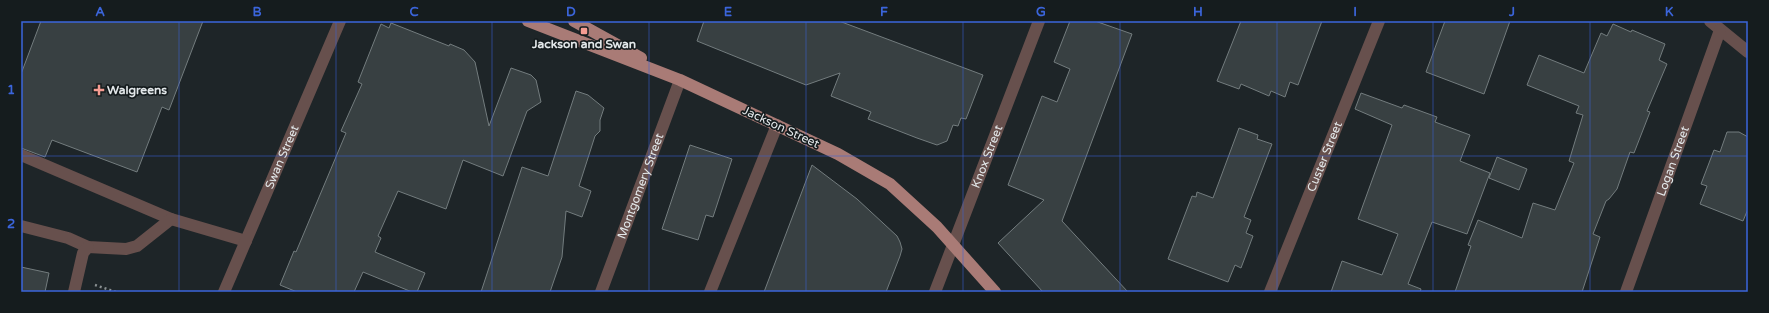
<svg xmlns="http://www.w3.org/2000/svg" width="1769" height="313" font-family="'Varela Round',sans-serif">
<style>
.building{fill:#384042;stroke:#737c7e}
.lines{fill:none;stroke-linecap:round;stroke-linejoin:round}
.path{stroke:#8a9092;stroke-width:2.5;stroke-dasharray:2 3;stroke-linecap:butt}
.minor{stroke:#67504d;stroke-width:12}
.major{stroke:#a97b76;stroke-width:12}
.grid{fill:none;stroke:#3b65db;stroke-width:1;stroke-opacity:0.55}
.poi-dot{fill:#f59c92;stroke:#151c1e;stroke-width:1.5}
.labels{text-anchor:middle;stroke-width:3.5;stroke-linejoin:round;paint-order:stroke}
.poi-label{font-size:12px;font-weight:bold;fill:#e3e8ea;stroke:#151c1e}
.street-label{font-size:12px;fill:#e3e8ea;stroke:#151c1e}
.neatline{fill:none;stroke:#3b65db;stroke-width:1.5}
.grid-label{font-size:13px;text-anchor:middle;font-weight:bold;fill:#3b65db}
</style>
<rect width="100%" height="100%" fill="#1e2528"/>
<path class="building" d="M41,21h162l-34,89 -7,-3 -25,65 -85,-32 -7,17 -24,-9v-74z
M704,21h135l144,54 -17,44 -5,-1 -3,8 -5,-1 -6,16 -10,4 -20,-7 -49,-19 3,-7 -40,-16 9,-23 -34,12 -109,-44z
M1070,21h25l37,13 -70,187 66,71h-85l-45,-49 46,-43 -36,-15 34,-89 15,6 13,-33 -16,-7z
M1241,21h81l-24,64 -8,-3 -5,15 -14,-6 -2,5 -28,-12 -2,5 -22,-8z
M1445,21h65l-26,73 -58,-22z
M391,23l58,23 1,-2 14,6 11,12 14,64 22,-58 20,7 5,5 5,22 -14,9 -24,65 -40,-16 -17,49 -48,-18 -20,45 3,2 -6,14 50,21 -8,19h-5l-49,-20 -9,20h-57l-17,-7 14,-34 2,1 50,-119 -5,-2 21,-47 -4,-2 23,-58 8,4z
M1613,24l18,8 1,-2 33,14 -6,16 8,4 -20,47 3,1 -16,41 -4,-1 -13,37 -8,10 -3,2 -13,33 7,3 -18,55h-127l16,-46 -3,-1 10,-25 44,18 11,-35 22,7 19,-47 -5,-2 14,-46 -7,-2 3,-7 -52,-21 12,-30 45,18 17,-40 6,3z
M576,91l12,4 16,13 -4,12v11l-5,5 -16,50 12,5 -9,26 -16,-6 -4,46 -12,35h-69l41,-125 26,9z
M1361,93l41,15 2,-3 33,12 -2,5 35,13 -10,26 30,12 -23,61 -35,-12 -24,62 13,5 -1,3h-89l11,-31 40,14 16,-41 -40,-15 34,-94 -37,-16z
M1239,128l19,7 -1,4 15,5 -28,73 7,3 -5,13 7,3 -12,32 -6,-3 -7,17 -60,-23 24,-63 4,1 1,-5 16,6z
M1727,132h12l9,5v72l-5,12 -43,-17 7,-18 -6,-2 13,-34 6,2z
M690,145l42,14 -19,58 -7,-2 -8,25 -36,-11z
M1497,157l30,12 -8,21 -30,-12z
M812,165l45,34 40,37 3,6 2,7 -2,7 -14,36h-122z
M21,267l28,6 -4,19h-24z"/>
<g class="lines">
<path class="path" d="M95,285l21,7"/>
<g class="minor">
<path d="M1710,21l38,31"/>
<path d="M21,155l150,64 75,22"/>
<path d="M21,226l47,12 20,9 38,2 11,-3 34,-27"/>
<path d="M74,292l9,-39 5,-6"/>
<path id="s1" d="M224,292l116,-271"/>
<path id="s2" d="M601,292l79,-212"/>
<path d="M710,292l67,-167"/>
<path id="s3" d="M935,292l104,-271"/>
<path id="s4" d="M1270,292l109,-271"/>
<path id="s5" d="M1626,292l94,-262"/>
</g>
<path class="major" d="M528,21l152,59 158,74 52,30 47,43 58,65
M574,21l67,37"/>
</g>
<path class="grid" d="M179,21v271M336,21v271M492,21v271M649,21v271M806,21v271M963,21v271M1120,21v271M1277,21v271M1433,21v271M1590,21v271M21,156h1727"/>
<g class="poi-dot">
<rect x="580" y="27" width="8" height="8" rx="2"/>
<path d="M97 84h4v4h4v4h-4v4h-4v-4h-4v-4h4z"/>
</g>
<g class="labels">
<g class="poi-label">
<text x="584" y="48">Jackson and Swan</text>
<text x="107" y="94" text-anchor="start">Walgreens</text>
</g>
<g class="street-label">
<text transform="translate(781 127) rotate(25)" y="4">Jackson Street</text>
<text dy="4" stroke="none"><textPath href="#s1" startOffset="147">Swan Street</textPath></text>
<text dy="4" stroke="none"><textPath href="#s4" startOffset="146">Custer Street</textPath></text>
<text dy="4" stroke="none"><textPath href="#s3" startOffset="145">Knox Street</textPath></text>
<text dy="4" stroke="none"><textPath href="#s5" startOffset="139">Logan Street</textPath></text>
<text dy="4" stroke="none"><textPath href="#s2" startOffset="113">Montgomery Street</textPath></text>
</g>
</g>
<rect width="1769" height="313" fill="none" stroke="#151c1e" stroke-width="44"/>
<rect x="22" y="22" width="1725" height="269" class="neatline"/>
<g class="grid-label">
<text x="100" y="16">A</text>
<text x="257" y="16">B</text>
<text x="414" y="16">C</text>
<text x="571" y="16">D</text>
<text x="728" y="16">E</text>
<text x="884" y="16">F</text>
<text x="1041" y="16">G</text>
<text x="1198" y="16">H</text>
<text x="1355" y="16">I</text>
<text x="1512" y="16">J</text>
<text x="1669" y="16">K</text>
<text x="11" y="94">1</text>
<text x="11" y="228">2</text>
</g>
</svg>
